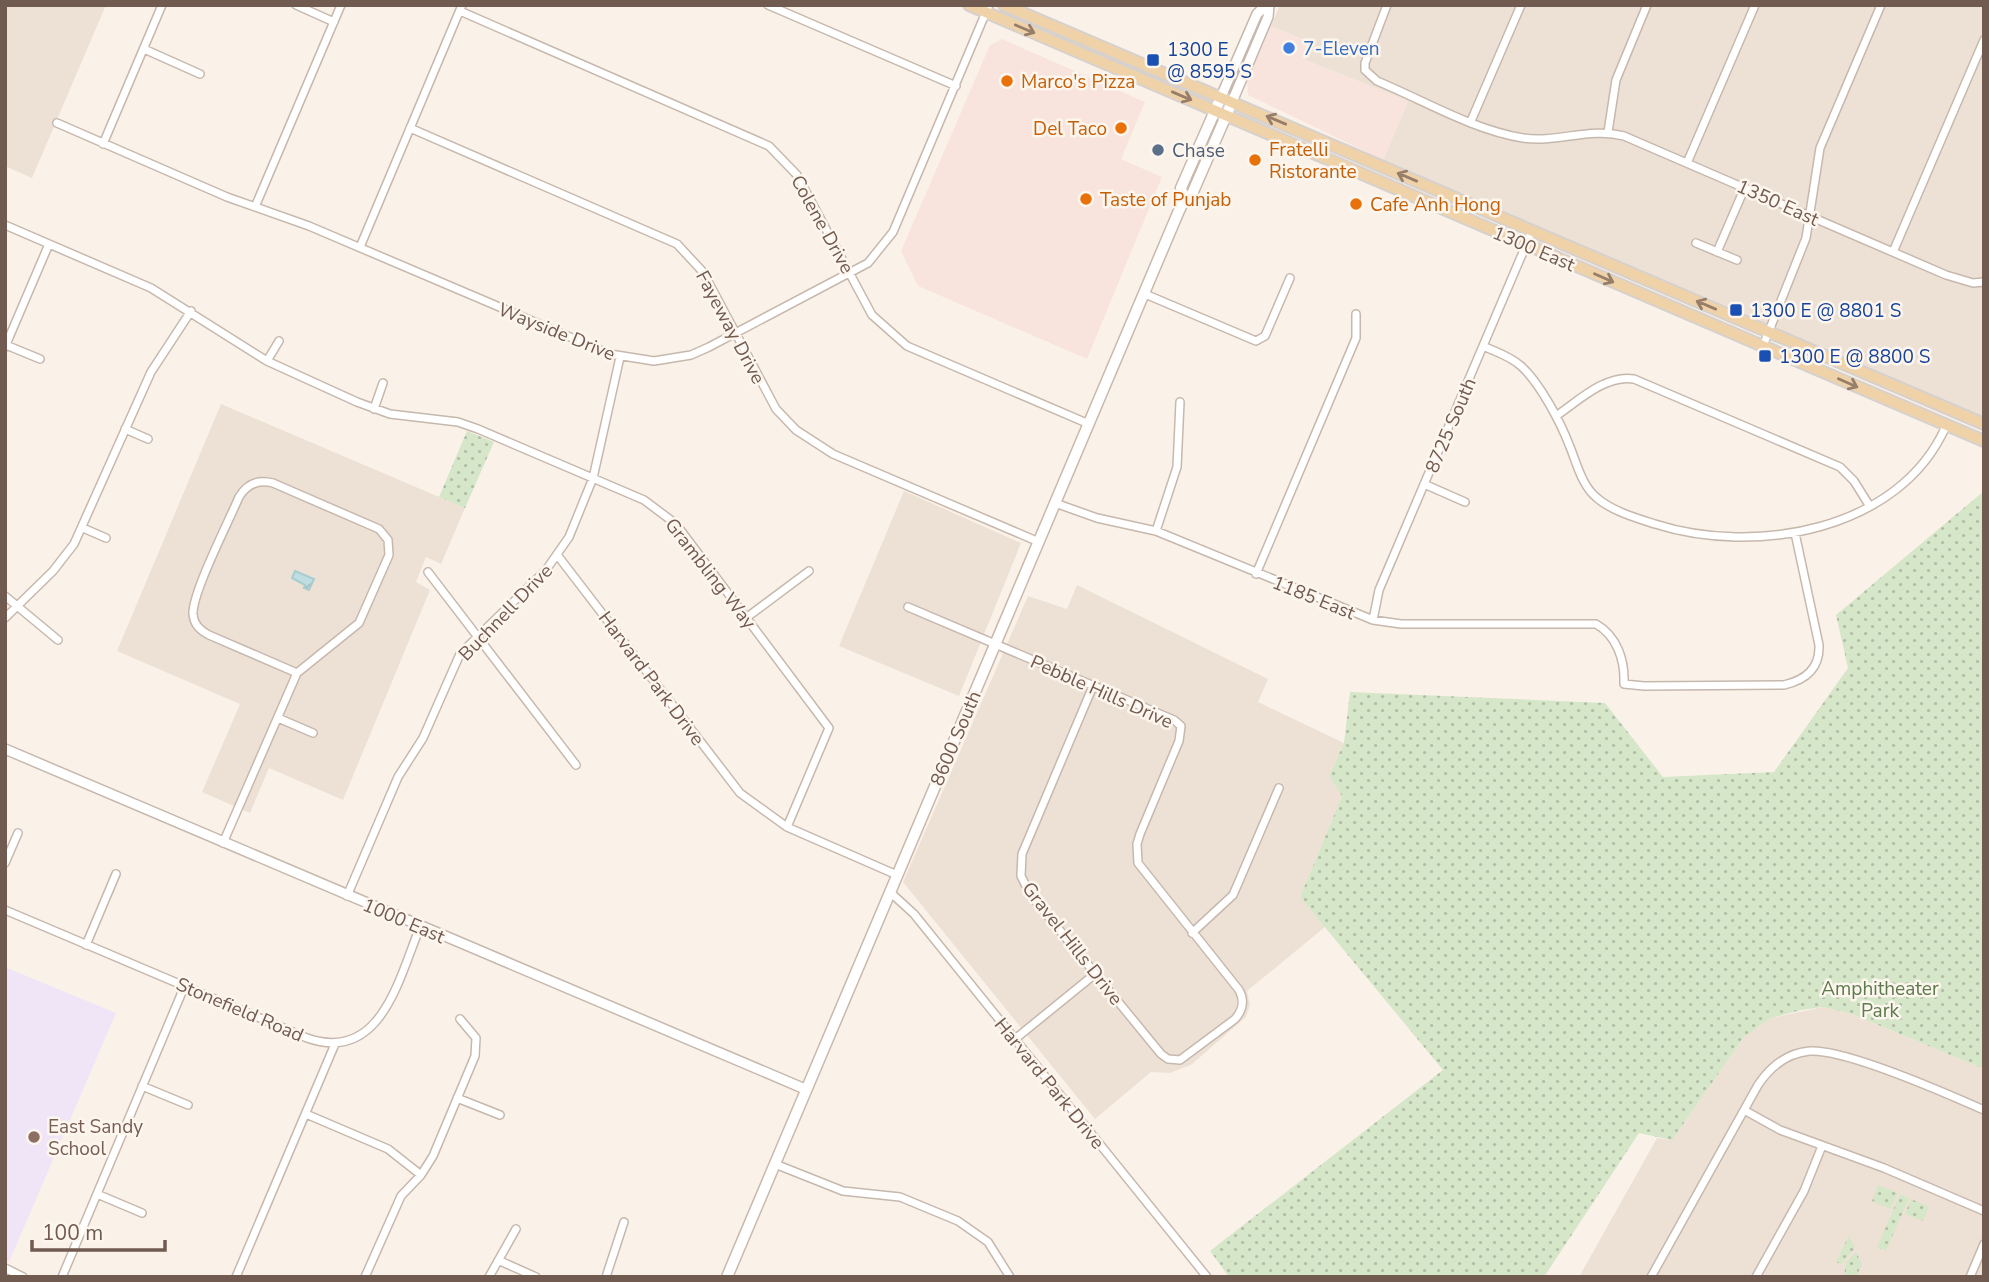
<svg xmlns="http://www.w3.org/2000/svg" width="1989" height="1282" font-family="'Nunito Sans',sans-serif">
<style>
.residential{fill:#ede1d5}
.commercial{fill:#f8e4dd}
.education{fill:#efe5f6}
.grass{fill:url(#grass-dots)}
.water{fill:url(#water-waves);stroke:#a7cdd1;stroke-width:2}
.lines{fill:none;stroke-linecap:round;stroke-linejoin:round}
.minor-casing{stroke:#c7b8ad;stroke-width:10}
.tertiary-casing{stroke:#c7b8ad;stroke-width:12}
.secondary-casing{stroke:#cab8ab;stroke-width:13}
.primary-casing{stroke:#d7d1ce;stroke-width:14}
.minor{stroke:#fff;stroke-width:7}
.tertiary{stroke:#fff;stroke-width:9}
.secondary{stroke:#fff;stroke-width:10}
.primary{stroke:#f0d2a9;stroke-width:10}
.oneway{stroke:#977e6a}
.shop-dot{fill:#3f7fe0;stroke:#fdf6ee;stroke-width:2.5}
.transit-dot{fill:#1a4fb4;stroke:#fdf6ee;stroke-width:2.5}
.food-dot{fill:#e8710a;stroke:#fdf6ee;stroke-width:2.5}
.service-dot{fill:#5c6f8a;stroke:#fdf6ee;stroke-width:2.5}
.education-dot{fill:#8d6e63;stroke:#fdf6ee;stroke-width:2.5}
.labels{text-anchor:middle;stroke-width:5;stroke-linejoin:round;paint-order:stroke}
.shop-label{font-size:19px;fill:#366cbe;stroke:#fdf6ee;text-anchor:start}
.transit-label{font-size:19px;fill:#164399;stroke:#fdf6ee;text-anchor:start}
.food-label{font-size:19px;fill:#c56008;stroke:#fdf6ee;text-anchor:start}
.service-label{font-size:19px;fill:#4e5e75;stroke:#fdf6ee;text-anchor:start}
.street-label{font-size:19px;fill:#715a4f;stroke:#fdf6ee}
.park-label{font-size:19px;fill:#5c7a4c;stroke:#fdf6ee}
.education-label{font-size:19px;fill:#785e54;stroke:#fdf6ee;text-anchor:start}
</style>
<defs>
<pattern id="grass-dots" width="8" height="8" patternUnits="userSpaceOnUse" patternTransform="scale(1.75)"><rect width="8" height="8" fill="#d6e6c8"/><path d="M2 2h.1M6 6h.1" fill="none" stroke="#b2bda5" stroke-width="1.8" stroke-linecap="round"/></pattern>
<pattern id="water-waves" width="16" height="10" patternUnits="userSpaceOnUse" patternTransform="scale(1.75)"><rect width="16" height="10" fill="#bfdee1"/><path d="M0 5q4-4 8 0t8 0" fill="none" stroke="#a0b7b9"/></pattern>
</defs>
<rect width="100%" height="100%" fill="#faf2e8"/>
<path class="residential" d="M5,5h101l-74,173 -27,-12z
M1280,5h704v413l-601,-258 25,-59 -103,-41 6,-17 -40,-17z
M221,404l244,104 -24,56 -15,-7 -10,25 14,8 -87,210 -74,-32 -19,45 -48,-21 38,-88 -123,-53z
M904,491l117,52 -62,153 -120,-50z
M1077,585l191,94 -10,23 86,41 -15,33 13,20 -42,101 25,30 -78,64 3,14 -4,12 -55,48 -21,8 -19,-1 -56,47 -192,-237 125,-286 39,13z
M1823,1007l29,7 132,55v208h-405l78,-139 15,2 72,-103 27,-19z"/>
<path class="commercial" d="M1271,26l41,18 -7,16 103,41 -25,59 -135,-65 -1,-14z
M1002,39l143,63 -24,57 41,18 -75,182 -169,-73 -17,-35 89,-206z"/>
<path class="education" d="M5,967l111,46 -107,249 -4,-2z"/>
<path class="grass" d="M467,431l27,11 -29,66 -26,-11z
M1984,491v578l-132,-55 -29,-7 -22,3 -30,8 -27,19 -72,103 -33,-7 -95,144h-315l-19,-26 233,-181 -143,-173 42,-101 -13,-20 15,-33 6,-51 255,11 58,74 111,-5 74,-104 -12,-53z
M1878,1185l20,8 -8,16 -18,-8z
M1900,1194l9,4 -23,53 -9,-4z
M1911,1199l18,8 -6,14 -18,-7z
M1849,1235l6,13 -14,16 -5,-2z
M1856,1252l6,12 -5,11 -13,2 2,-15z"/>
<path class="water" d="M295,571l19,8 -5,11 -5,-2 1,-3 -13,-7z"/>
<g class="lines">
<defs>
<path id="minor" d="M296,5l38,17
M768,5l188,81
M1387,5l-22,58v7l12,11c46,19 96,49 146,57 34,5 67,-11 101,-2l322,139 27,8 11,-1
M460,11l309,135 28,29 75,140 35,31 182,78
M144,49l56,25
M1471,121l50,-116
M57,123l170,74 82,29 301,128 44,7 37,-6 18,-8 159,-84 25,-31 96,-227
M410,128l267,116 26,28 73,137 20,21 37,24 206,88
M1608,132l8,-52 31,-75
M103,144l59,-139
M1687,163l68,-158
M255,207l86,-202
M5,225l146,63 116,73 90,41 33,12 68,8 20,7 166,71 32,24 153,204 -42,99
M1696,243l41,17
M360,247l102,-242
M1717,252l28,-65
M1893,252l91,-212
M1145,294l111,47 9,-5 25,-58
M6,345l34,14
M1483,346c13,6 27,10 38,20 19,17 40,57 49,81 7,17 12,39 27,51 15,13 39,20 58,26 100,32 245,7 291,-98
M1763,346l43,-108 14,-90 61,-143
M5,347l44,-103
M267,361l12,-20
M374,409l9,-26
M1556,416c22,-15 50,-42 78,-37l206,88 14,14 15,24
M125,429l23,10
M1424,484l41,18
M1055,503l42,15 59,13 217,89 28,4h195c21,12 29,36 28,60l20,2 140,-1c21,-5 36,-16 35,-40l-24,-112
M83,528l23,10
M1156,531l21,-64 3,-65
M558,556l182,237 47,34 110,48
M428,572l148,193
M1256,574l100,-236v-24
M5,596l53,44
M908,607l266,113 7,6 -2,15 -39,93 -3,10 1,19 101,127c6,11 4,20 -4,29l-55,41 -12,-1 -7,-5 -131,-160 -9,-18 1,-22 71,-168
M5,618l48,-47 21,-27 77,-172 40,-61
M746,618l63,-47
M1373,620l6,-30 153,-359
M278,718l35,15
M223,843l74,-170 62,-50 30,-68 -1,-15 -9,-11 -106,-46c-15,-4 -26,1 -34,14 -10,24 -47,96 -46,117 1,11 7,16 16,21l88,38
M5,863l13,-30
M890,892l24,22 293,363
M347,896l51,-119 25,-39 37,-84 86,-84 23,-33 24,-59 27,-121
M5,910l302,128c74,26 92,-60 113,-111
M1192,933l41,-38 46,-107
M86,945l30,-71
M1015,1039l80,-65
M142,1086l46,19
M457,1098l43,17
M1744,1110l36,20 104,38 100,43
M306,1114l82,35 33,26
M775,1164l68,27 57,6 58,24 30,21 22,35
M97,1194l45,19
M500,1261l36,16
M5,1268l18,9
M62,1277l123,-292
M236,1277l99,-233
M365,1277l36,-81 20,-21 12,-19 42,-100 1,-18 -16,-19
M489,1277l27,-48
M606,1277l18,-55
M1651,1277l107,-192c12,-18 29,-32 52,-34 35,-2 138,43 174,59
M1756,1277l48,-86 18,-45
M1970,1277l14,-33"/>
<path id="tertiary" d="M1221,97l36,-83 9,-9
M1232,102l36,-85 1,-12
M5,749l800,340"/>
<path id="secondary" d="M1184,200l-3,-12 40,-91
M727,1277l451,-1064 6,-13 8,-6 40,-92"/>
<path id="primary" d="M969,5l1015,436
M1004,5l980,419"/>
</defs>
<use href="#minor" class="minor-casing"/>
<use href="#tertiary" class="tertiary-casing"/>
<use href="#secondary" class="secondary-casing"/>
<use href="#primary" class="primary-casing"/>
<use href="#minor" class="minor"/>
<use href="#tertiary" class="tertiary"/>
<use href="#secondary" class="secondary"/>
<use href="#primary" class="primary"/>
</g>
<defs><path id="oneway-shaft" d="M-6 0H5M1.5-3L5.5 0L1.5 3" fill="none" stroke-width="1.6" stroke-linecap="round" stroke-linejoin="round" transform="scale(1.75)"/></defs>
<g class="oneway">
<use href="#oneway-shaft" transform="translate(1025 29) rotate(23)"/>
<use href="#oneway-shaft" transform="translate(1182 96) rotate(23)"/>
<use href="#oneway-shaft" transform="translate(1276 120) rotate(-157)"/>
<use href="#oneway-shaft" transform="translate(1407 177) rotate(-157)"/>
<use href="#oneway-shaft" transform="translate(1604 278) rotate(24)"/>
<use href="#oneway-shaft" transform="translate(1706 305) rotate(-157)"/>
<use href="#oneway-shaft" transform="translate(1848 383) rotate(24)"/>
</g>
<circle class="shop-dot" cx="1289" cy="48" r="7"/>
<g class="transit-dot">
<rect x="1146" y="53" width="14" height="14" rx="3.5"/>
<rect x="1729" y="303" width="14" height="14" rx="3.5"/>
<rect x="1758" y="349" width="14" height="14" rx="3.5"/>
</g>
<g class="food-dot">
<circle cx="1007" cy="81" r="7"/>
<circle cx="1121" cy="128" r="7"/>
<circle cx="1255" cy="160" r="7"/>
<circle cx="1086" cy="199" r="7"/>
<circle cx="1356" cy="204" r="7"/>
</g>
<circle class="service-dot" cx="1158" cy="150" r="7"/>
<circle class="education-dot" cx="34" cy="1137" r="7"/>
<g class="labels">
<g class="shop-label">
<text x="1303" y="55">7-Eleven</text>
</g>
<g class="transit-label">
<text x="1167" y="56">1300 E<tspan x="1167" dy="22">@ 8595 S</tspan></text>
<text x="1750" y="317">1300 E @ 8801 S</text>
<text x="1779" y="363">1300 E @ 8800 S</text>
</g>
<g class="food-label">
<text x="1021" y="88">Marco's Pizza</text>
<text x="1107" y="135" text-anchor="end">Del Taco</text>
<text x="1269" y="156">Fratelli<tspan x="1269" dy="22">Ristorante</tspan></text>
<text x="1100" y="206">Taste of Punjab</text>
<text x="1370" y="211">Cafe Anh Hong</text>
</g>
<g class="service-label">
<text x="1172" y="157">Chase</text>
</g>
<g class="street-label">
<text transform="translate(1778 202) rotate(24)" y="7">1350 East</text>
<text transform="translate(823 224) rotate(61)" y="7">Colene Drive</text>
<text transform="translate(1534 248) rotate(23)" y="7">1300 East</text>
<text transform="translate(731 327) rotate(62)" y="7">Fayeway Drive</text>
<text transform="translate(557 331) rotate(22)" y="7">Wayside Drive</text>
<text transform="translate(1450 425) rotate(-67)" y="7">8725 South</text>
<text transform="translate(711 573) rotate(52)" y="7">Grambling Way</text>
<text transform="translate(1314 597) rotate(22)" y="7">1185 East</text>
<text transform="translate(505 612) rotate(-46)" y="7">Buchnell Drive</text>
<text transform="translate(652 678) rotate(53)" y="7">Harvard Park Drive</text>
<text transform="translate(1102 691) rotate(24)" y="7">Pebble Hills Drive</text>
<text transform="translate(955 738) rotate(-67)" y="7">8600 South</text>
<text transform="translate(404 920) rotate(23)" y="7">1000 East</text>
<text transform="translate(1073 943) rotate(52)" y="7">Gravel Hills Drive</text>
<text transform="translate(240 1009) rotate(23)" y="7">Stonefield Road</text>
<text transform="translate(1050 1083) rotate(51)" y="7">Harvard Park Drive</text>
</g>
<g class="park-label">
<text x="1880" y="995">Amphitheater<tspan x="1880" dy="22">Park</tspan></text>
</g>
<g class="education-label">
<text x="48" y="1133">East Sandy<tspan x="48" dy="22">School</tspan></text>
</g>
</g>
<rect width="1989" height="1282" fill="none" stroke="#715a4f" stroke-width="14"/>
<path d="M32 1240v10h133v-10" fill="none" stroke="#715a4f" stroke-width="3.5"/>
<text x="42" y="1240" font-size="21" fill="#715a4f" stroke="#fdf6ee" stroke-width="5" paint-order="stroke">100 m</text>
</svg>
